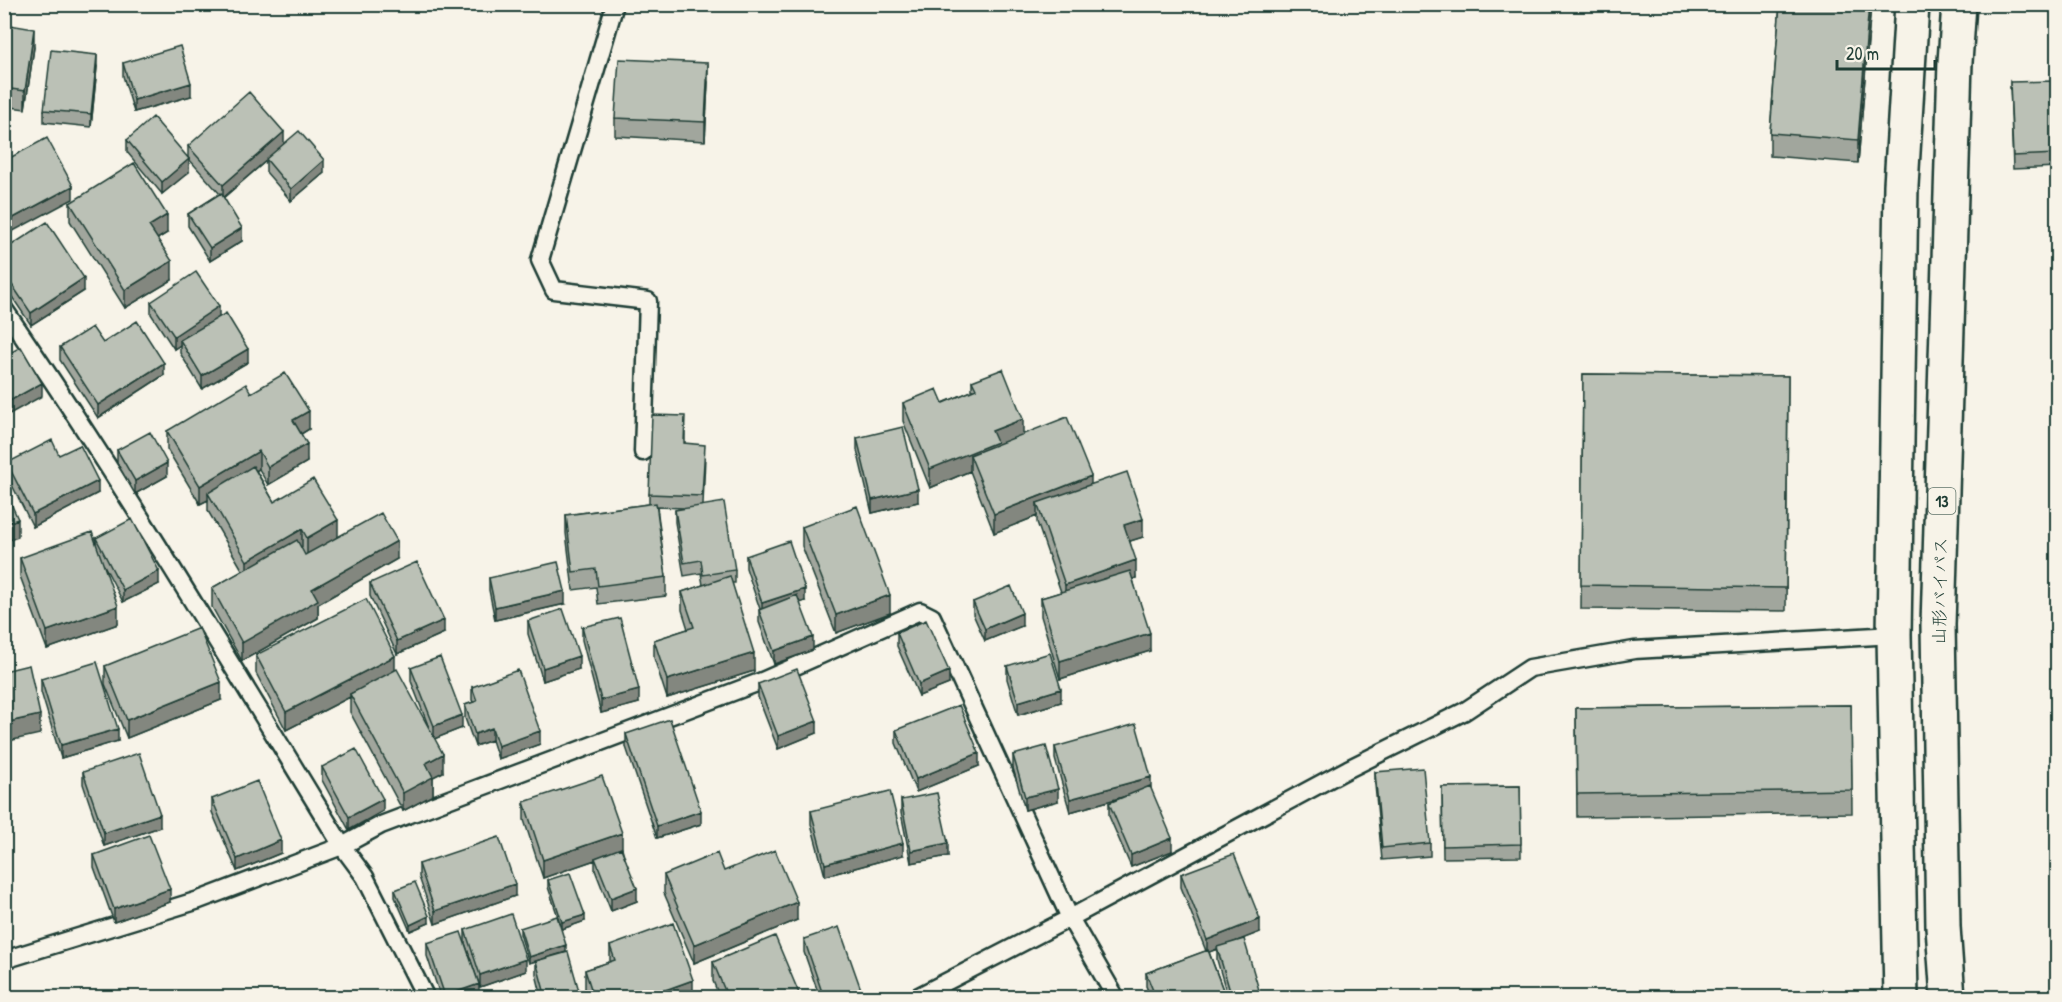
<svg xmlns="http://www.w3.org/2000/svg" width="2062" height="1002" font-family="'Patrick Hand','Klee One',sans-serif">
<style>
.lines{fill:none;stroke-linecap:round;stroke-linejoin:round}
.lane-casing{stroke:#1f3d34;stroke-width:21}
.highway-casing{stroke:#1f3d34;stroke-width:38}
.lane{stroke:#f7f3e8;stroke-width:16}
.highway{stroke:#f7f3e8;stroke-width:33}
.wall{fill:#a1a69d;stroke:#1f3d34;stroke-width:1.5}
.shaded-wall{fill:#83877f;stroke:#1f3d34;stroke-width:1.5}
.building{fill:#bbc1b6;stroke:#1f3d34;stroke-width:1.5}
.labels{text-anchor:middle;stroke-width:4.5;stroke-linejoin:round;paint-order:stroke}
.shield{fill:#f7f3e8;stroke:#60746a;stroke-width:1.5}
.shield-label{font-size:16px;font-weight:bold;fill:#1f3d34}
.street-label{font-size:18px;fill:#1f3d34;stroke:#f7f3e8}
</style>
<rect width="100%" height="100%" fill="#f7f3e8"/>
<filter id="ink" filterUnits="userSpaceOnUse"><feTurbulence type="fractalNoise" baseFrequency=".0167" numOctaves="2"/><feDisplacementMap in="SourceGraphic" scale="12" xChannelSelector="R" yChannelSelector="G"/><feConvolveMatrix kernelMatrix="1 2 1 2 8 2 1 2 1" color-interpolation-filters="sRGB"/></filter>
<g filter="url(#ink)">
<g class="lines">
<defs>
<path id="lane" d="M615,4l-75,256 14,30 94,11 -5,151
M4,309c120,175 228,357 338,537l23,31 61,121
M4,960l195,-60 143,-54 39,-21 381,-144 158,-70 12,6 138,301 46,80
M915,998l155,-80 278,-149 117,-58 65,-43 104,-18 260,-15"/>
<path id="highway" d="M1901,998l-7,-363 7,-450 11,-181
M1948,998l-5,-71 -5,-302 17,-563 4,-58"/>
</defs>
<use href="#lane" class="lane-casing"/>
<use href="#highway" class="highway-casing"/>
<use href="#lane" class="lane"/>
<use href="#highway" class="highway"/>
</g>
<path class="wall" d="M1780,4h91l-13,159 -88,-7v-23z
M4,24l30,23 -9,62 -21,-3z
M123,63l68,33 -57,16 -11,-36z
M97,67l-6,60 -47,-5v-12z
M708,82l-3,59 -90,-5v-18z
M2010,82l47,72v13l-44,2z
M127,140l62,32 -27,22 -35,-42z
M284,144l40,29 -33,28 -25,-29v-11l-43,37 19,43 -32,20 -22,-35v-12l32,-20 -32,-36v-12z
M70,203l97,30 -10,6 15,41 -47,28 -55,-87z
M4,250l80,41 -53,34 -27,-40z
M151,302l68,15 29,45 -46,27 -22,-36v-8l-6,4 -23,-35z
M103,343l61,32 -66,43 -38,-58v-13z
M1583,374l205,2 -2,235 -205,-2z
M972,381l51,53 68,51 52,52 -13,4 6,37 -3,1 17,72 -90,28 -19,-63v-18l20,-6 -24,-70v-6l-43,17 -24,-62 -40,17 -27,-67v-18h40l29,-12z
M251,393l58,36 -8,5 6,28 -39,23 -9,-16 -3,1 18,32 64,35 59,22 -79,45v14l-76,43 -30,-54v-19l31,-17 -35,-60v-11l-8,4 -33,-55v-18z
M685,429v15l20,13 -2,48 32,65v13h-3l22,88 -87,27 -13,-40v-18l34,-11 -6,-19v-18l21,-7 -2,-12 -17,3 -9,-54v-12l9,-2 -27,-1 9,70v19l-68,8 -2,-17 -23,3 -7,-57v-18l83,-11v-10z
M857,438l61,64 -46,11 -15,-63z
M117,450l50,26 -32,18 -18,-31z
M59,455l39,38 -65,34 -26,-52v-12z
M802,527l88,86 -54,20 -34,-87z
M96,538l63,46 -36,18 -19,-37 14,59 -71,25 -27,-73v-18l76,-14z
M746,556l59,45 -5,2 13,47 -39,14 -15,-42v-12l1,-1 -14,-41z
M489,578l76,26 -70,16 -6,-30z
M370,583l74,50 -47,21 -27,-58z
M973,602l49,24 -37,15 -12,-27z
M528,621l51,48 -36,12 -15,-47z
M582,627l57,76 -38,10 -19,-73z
M897,633l52,51 -30,12 -22,-50z
M256,655l139,15 36,63 -20,-52v-13l51,60 -28,11 9,33 -10,5v18l-30,16 -53,-99v-15l-64,33 -30,-57z
M105,666l116,34 -94,38 -22,-54z
M1007,666l54,36 -43,13 -11,-36z
M41,679l77,62 -57,17 -20,-66z
M758,684l59,49 -39,16 -20,-52z
M472,687l68,57 -42,15 -6,-19 -17,6 -10,-28v-13l8,-3 -1,-2z
M1851,705l1,108 -275,4 -1,-109z
M896,730l83,36 -63,26 -20,-49z
M626,734l75,90 -44,14 -31,-91z
M1055,747l96,42 21,62 -41,16 -22,-51v-13l17,-7 -56,16 -15,-53z
M1013,755l45,46 -33,9 -12,-42z
M322,767l61,44 -34,19 -27,-50z
M83,772l77,55 -56,19 -21,-62z
M1375,772l55,71v13l-48,4 -7,-75z
M1520,786l1,71 -78,1 -1,-71z
M212,799l69,54 -44,18 -25,-59z
M901,800l47,56 -37,7 -10,-50z
M524,802l98,46 15,53 -26,10 -16,-41v-10l-52,18 -19,-58z
M811,811l92,44 -78,21 -14,-52z
M94,855l76,47 -56,20 -20,-55z
M419,864l96,32 -80,28 -16,-47z
M724,871l73,49 -103,43 -30,-70v-18z
M1181,874l79,58 -24,9 23,57h-31l-11,-38v-11l-8,3 17,46h-75l-5,-12v-13l60,-22 -25,-64z
M548,880l37,41 -23,8 -14,-42z
M395,890l34,33 -19,8 -15,-34z
M520,928l46,24 -37,11 -9,-29z
M465,930l61,41 -46,16 -15,-44z
M804,939l60,59h-44l-16,-46z
M427,943l52,54 -3,1h-35l-14,-42z
M610,946l83,52h-105l-3,-9v-19l25,-8z
M536,961l45,37h-39l-6,-24z
M713,962l88,36h-81l-7,-17z"/>
<path class="shaded-wall" d="M1869,4h2l-13,159v-23z
M34,29v18l-9,62v-18z
M97,55v12l-6,60v-13z
M708,63v19l-3,59v-19z
M191,83v13l-57,16v-12z
M284,132v13l-61,53v-13z
M7,144v13l-3,2v-13z
M189,159v13l-27,22v-12z
M324,160v13l-33,28v-12z
M73,186v13l-69,37v-13z
M167,215v18l-18,11v-18z
M242,228v13l-32,20v-13z
M172,261v19l-47,28v-18z
M84,278v13l-53,34v-12z
M219,306v13l-39,21v5l-6,4v-13z
M248,349v13l-46,27v-13z
M164,363v12l-66,43v-13z
M42,383v13l-38,21v-13z
M309,411v18l-16,10v-19z
M1023,419v18l-53,18v16l-40,17v-19l62,-38z
M307,444v18l-39,23v-18z
M259,451v18l-48,29 -3,-5v7l-8,4v-18z
M167,463v13l-32,18v-13z
M1091,476v19l-54,8v13l-43,17v-19z
M98,481v12l-65,34v-13z
M918,489v13l-46,11v-13z
M18,519v18l-14,5v-18z
M1143,519v18l-19,6v-18z
M338,520v19l-31,17v-18z
M302,529v18l-55,32v-18z
M397,541v18l-79,45v14l-76,43v-18l70,-54z
M1136,560v18l-71,25v-18z
M159,571v13l-36,18v-12z
M805,589v12l-43,15v-13z
M565,591v13l-70,16v-13z
M890,595v18l-54,20v-18z
M118,606v18l-71,25v-18z
M1022,613v13l-37,15v-12z
M444,620v13l-47,21v-13z
M1150,633v18l-90,28v-18z
M813,637v13l-39,14v-13z
M754,653v18l-87,27v-18z
M395,656v18l-45,20v3l-64,33v-18z
M579,656v13l-36,12v-13z
M949,671v13l-30,12v-12z
M221,682v18l-94,38v-18z
M1061,689v13l-43,13v-13z
M639,690v13l-38,10v-13z
M40,715v19l-36,8v-19z
M462,715v13l-28,11v-13z
M817,721v12l-39,16v-13z
M492,728v12l-17,6v-12z
M118,729v12l-57,17v-13z
M540,731v13l-42,15v-13z
M979,753v13l-63,26v-13z
M443,754v18l-10,5v18l-30,16v-18l23,-30z
M1151,777v12l-81,23v-13z
M1058,789v12l-33,9v-13z
M383,799v12l-34,19v-13z
M11,804v13l-7,2v-12z
M701,811v13l-44,14v-12z
M160,814v13l-56,19v-13z
M622,833v18l-27,7v2l-52,18v-18z
M1172,838v13l-41,16v-12z
M281,840v13l-44,18v-12z
M903,843v12l-78,21v-12z
M948,843v13l-37,7v-12z
M515,884v12l-80,28v-13z
M637,888v13l-26,10v-13z
M170,889v13l-56,20v-13z
M797,902v18l-103,43v-18z
M585,915v6l-23,8v-7z
M429,916v7l-19,8v-6z
M1260,919v13l-53,21v-13z
M566,945v7l-37,11v-6z
M526,959v12l-46,16v-12z
M693,980v18h-50z
M479,984v13l-3,1h-31v-2z
M1259,990v8h-23z"/>
<path class="building" d="M1780,4h89l-11,136 -88,-7z
M4,24l30,5 -9,62 -21,-3z
M180,46l11,37 -57,17 -11,-37z
M51,50l46,5 -6,59 -47,-4z
M619,59l89,4 -3,59 -90,-4z
M2053,81l4,73 -44,2 -3,-74z
M249,92l35,40 -61,53 -35,-39z
M153,117l36,42 -27,23 -35,-42z
M299,131l25,29 -33,29 -25,-30z
M47,138l26,48 -69,37v-62z
M134,163l33,52 -18,11 23,35 -47,29 -55,-87z
M221,193l21,35 -32,20 -22,-34z
M47,222l37,56 -53,35 -27,-40v-23z
M196,272l23,34 -45,30 -23,-34z
M226,313l22,36 -46,27 -22,-36z
M137,321l27,42 -66,42 -38,-58 32,-20 11,16z
M21,347l21,36 -38,21v-48z
M1003,369l20,50 -31,12 5,11 -67,27 -27,-66 34,-14 6,14 33,-14 -4,-8z
M285,373l24,38 -16,9 14,24 -39,23 -9,-16 -59,35 -33,-55 79,-47 5,9z
M1583,374l205,2 -2,212 -205,-3z
M652,415l33,1 -1,27 21,2 -3,51 -53,-2z
M1067,417l24,59 -97,38 -24,-59z
M903,427l15,62 -46,11 -15,-62z
M150,432l17,31 -32,18 -18,-31z
M52,440l7,15 21,-10 18,36 -65,33 -26,-51z
M253,466l21,36 39,-23 25,41 -31,18 -5,-9 -55,32 -39,-68z
M1127,472l16,47 -19,6 12,35 -71,25 -28,-82z
M4,488l14,31 -14,5z
M724,502l11,68 -32,5 -2,-15 -17,3 -9,-53z
M656,503l10,74 -68,9 -2,-17 -23,3 -7,-57z
M857,506l33,89 -54,20 -34,-88z
M381,513l16,28 -85,48 6,11 -76,43 -30,-55 85,-48 8,15z
M132,519l27,52 -36,19 -27,-52z
M92,532l26,74 -71,25 -27,-73z
M789,541l16,48 -43,14 -16,-47z
M417,562l27,58 -47,21 -27,-58z
M558,562l7,29 -70,16 -6,-29z
M1130,571l20,62 -90,28 -19,-63z
M730,576l24,77 -87,27 -13,-40 40,-13 -12,-35z
M1011,586l11,27 -37,16 -12,-27z
M797,595l16,42 -39,14 -15,-41z
M366,599l29,57 -109,56 -30,-57z
M563,609l16,47 -36,12 -15,-47z
M620,618l19,72 -38,10 -19,-73z
M926,620l23,51 -30,13 -22,-51z
M199,628l22,54 -94,38 -22,-54z
M1050,653l11,36 -43,13 -11,-36z
M440,657l22,58 -28,11 -23,-58z
M97,662l21,67 -57,16 -20,-66z
M29,665l11,50 -36,8v-52z
M397,669l46,85 -17,9 7,14 -30,16 -53,-99z
M797,669l20,52 -39,15 -20,-52z
M518,670l22,61 -42,15 -6,-18 -17,6 -10,-29 12,-4 -5,-14z
M959,705l20,48 -63,26 -20,-49z
M1851,705l1,85 -275,4 -1,-86z
M670,719l31,92 -44,15 -31,-92z
M1136,724l15,53 -81,22 -15,-52z
M1046,746l12,43 -33,8 -12,-42z
M356,749l27,50 -34,18 -27,-50z
M139,753l21,61 -56,19 -21,-61z
M1423,768l7,75 -48,5 -7,-76z
M602,776l20,57 -79,27 -19,-58z
M257,781l24,59 -44,19 -25,-60z
M1150,786l22,52 -41,17 -22,-52z
M1520,786l1,58 -78,2 -1,-59z
M4,788l7,16 -7,3z
M890,791l13,52 -78,21 -14,-53z
M937,793l11,50 -37,8 -10,-51z
M149,835l21,54 -56,20 -20,-54z
M499,837l16,47 -80,27 -16,-47z
M621,848l16,40 -26,10 -16,-40z
M775,850l22,52 -103,43 -30,-70 53,-22 7,18z
M1234,854l26,65 -53,21 -26,-66z
M570,873l15,42 -23,7 -14,-42z
M415,882l14,34 -19,9 -15,-35z
M511,914l15,45 -46,16 -15,-45z
M557,916l9,29 -37,12 -9,-29z
M673,923l20,57 -50,18h-49l-9,-28 30,-10 -5,-14z
M839,927l25,71h-40l-20,-59z
M461,932l18,52 -34,12 -18,-53z
M775,936l26,62h-73l-15,-36z
M1244,939l15,51 -23,8h-4l-15,-51z
M1208,950l18,48h-70l-10,-25z
M568,952l13,46h-35l-10,-37z
M1332,990l4,8h-19z"/>
</g>
<g class="labels">
<rect class="shield" x="1928.5" y="488" width="27" height="26" rx="4.5"/>
<g class="shield-label">
<text x="1942" y="507">13</text>
</g>
<g class="street-label">
<text transform="translate(1940 591) rotate(-89)" y="6">山形バイパス</text>
</g>
</g>
<rect width="2062" height="1002" fill="none" stroke="#f7f3e8" stroke-width="24"/>
<rect x="12" y="12" width="2038" height="978" fill="none" stroke="#1f3d34" stroke-width="2" filter="url(#ink)"/>
<path d="M1837 60v9h98v-9" fill="none" stroke="#1f3d34" stroke-width="3"/>
<text x="1846" y="60" font-size="18" fill="#1f3d34" stroke="#f7f3e8" stroke-width="4.5" paint-order="stroke">20 m</text>
</svg>
